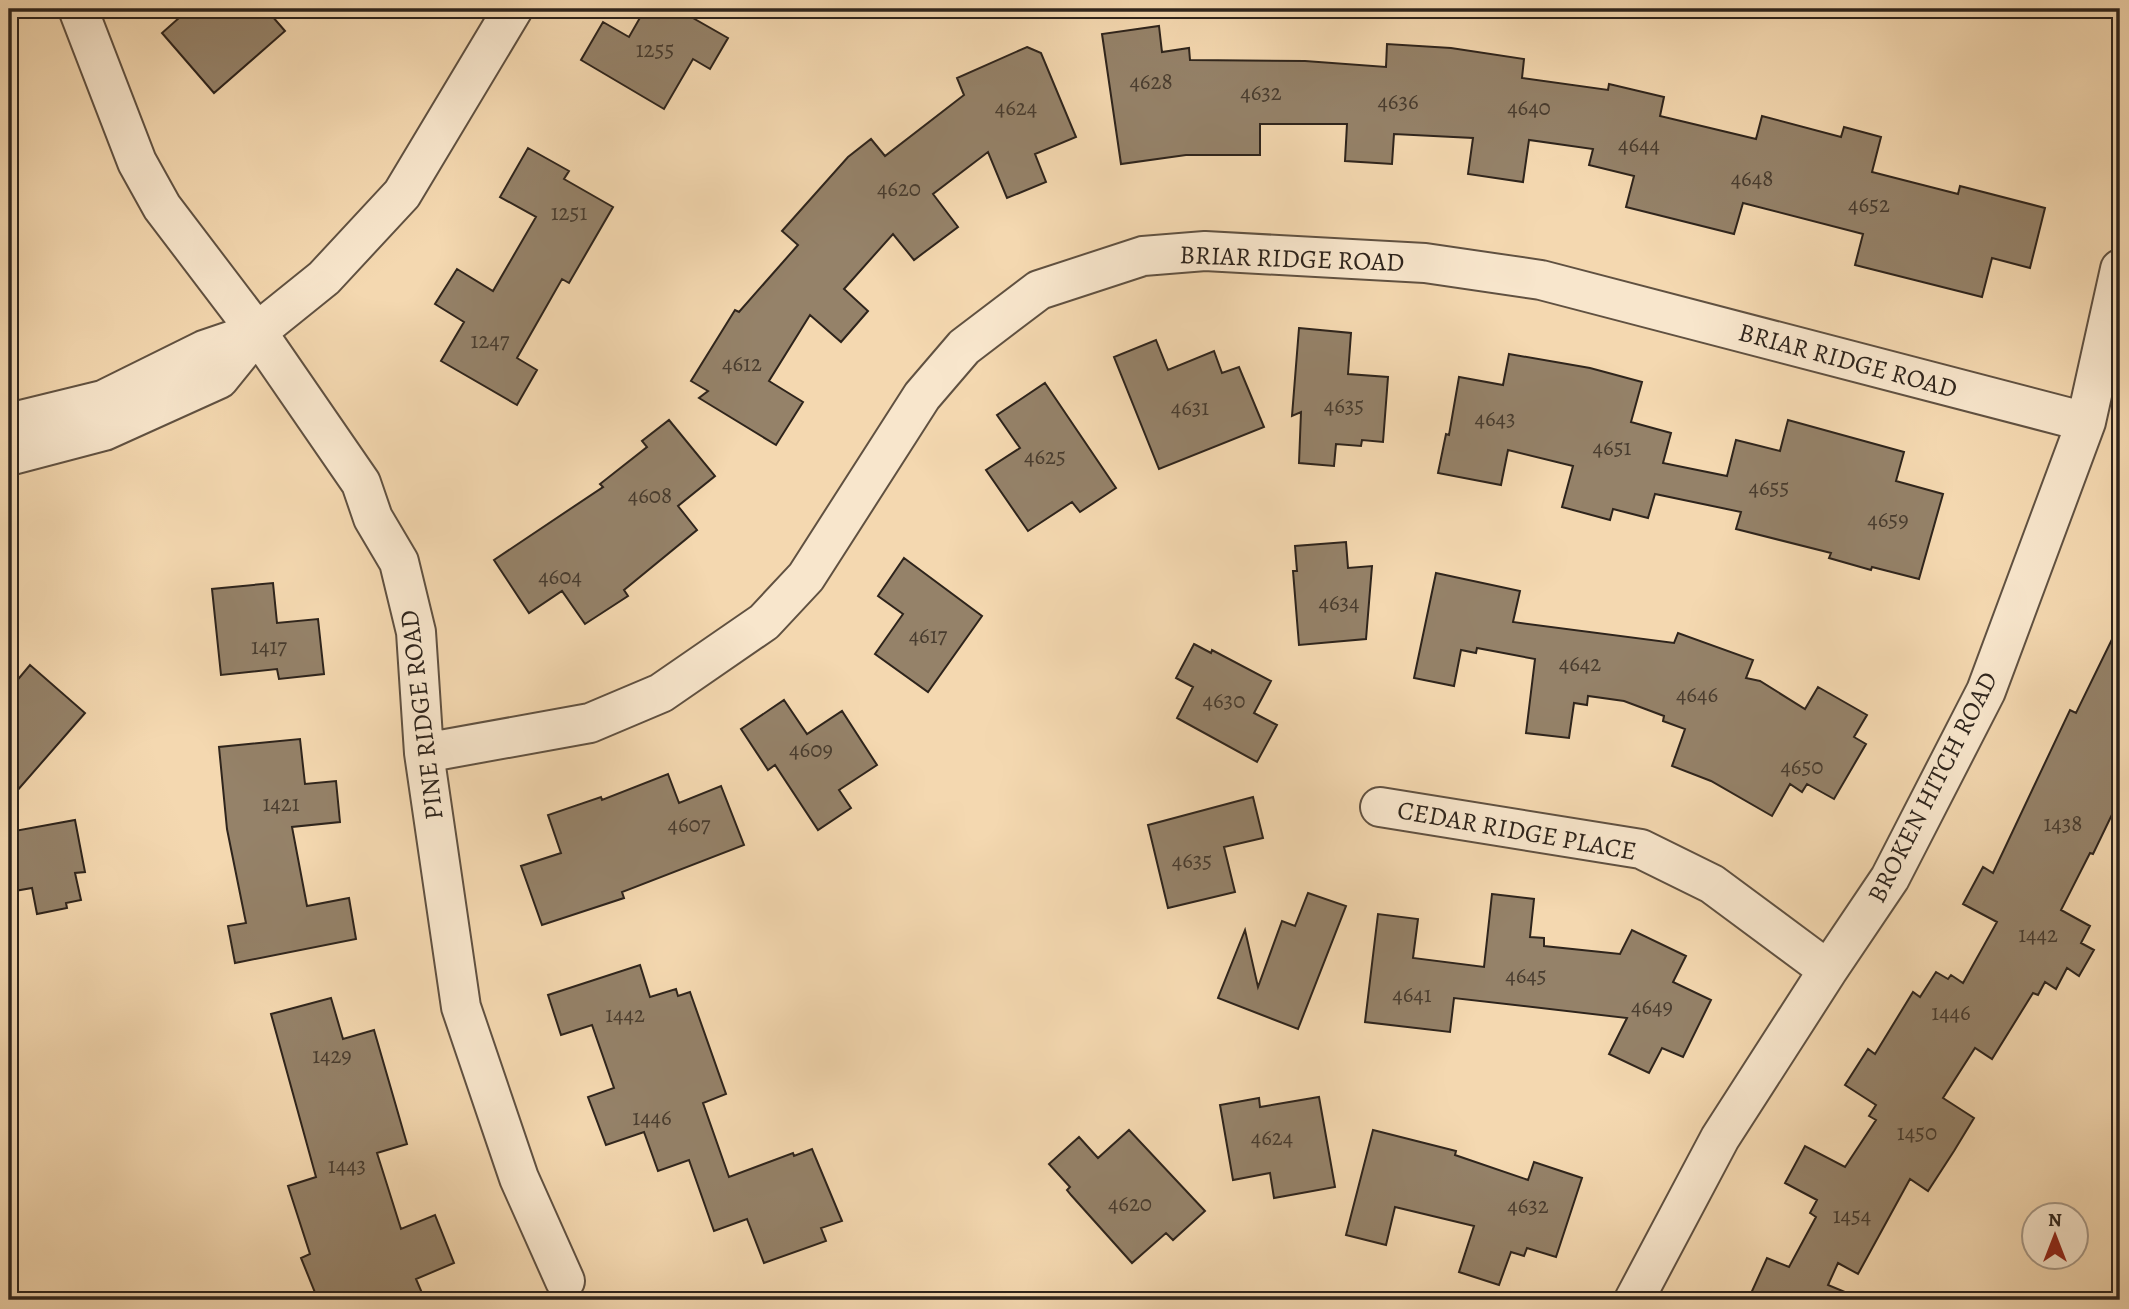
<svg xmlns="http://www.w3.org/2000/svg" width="2129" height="1309" font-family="Alegreya,serif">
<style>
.building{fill:#958269;stroke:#2e241c;stroke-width:2}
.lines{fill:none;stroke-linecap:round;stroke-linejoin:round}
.minor-casing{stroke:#605141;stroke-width:42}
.minor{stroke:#f8e6cc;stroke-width:38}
.labels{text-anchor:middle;stroke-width:6;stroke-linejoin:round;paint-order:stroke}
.number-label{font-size:23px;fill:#483c2f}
.street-label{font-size:26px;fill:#2e241c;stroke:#f8e6cc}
</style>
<rect width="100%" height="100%" fill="#f4d8b0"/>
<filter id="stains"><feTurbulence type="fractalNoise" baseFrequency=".00286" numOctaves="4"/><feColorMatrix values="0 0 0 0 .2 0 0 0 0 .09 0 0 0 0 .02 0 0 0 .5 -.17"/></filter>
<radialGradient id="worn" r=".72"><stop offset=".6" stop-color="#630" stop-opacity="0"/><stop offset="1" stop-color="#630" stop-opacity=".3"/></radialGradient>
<path class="building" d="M189,9h77l19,22 -71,62 -52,-60z
M645,9h32l51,29 -18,31 -17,-10 -29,50 -83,-49 22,-38 26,15z
M1159,26l3,26 27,-4 1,12 115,1 81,6 1,-23 64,4 73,11 -2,19 86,12 1,-6 55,13 -4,19 96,23 6,-23 79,21 3,-10 37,10 -9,35 86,22 2,-8 85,22 -15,60 -38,-10 -10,39 -127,-32 8,-31 -120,-31 -9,31 -108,-27 8,-31 -45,-11 4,-16 -64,-9 -6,42 -55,-8 5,-36 -79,-4 -2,30 -47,-3 2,-37h-87v31h-74l-65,9 -19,-130z
M1027,47l14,6 35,84 -41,17 11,28 -39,16 -19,-46 -55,42 25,33 -44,33 -21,-26 -49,55 24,22 -27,31 -31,-27 -41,66 34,21 -27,43 -77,-47 9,-7 -17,-10 44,-71 4,2 59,-67 -16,-14 66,-74 23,-18 14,17 79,-61 -7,-17z
M528,148l41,23 -5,8 49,28 -44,76 -7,-4 -45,79 20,12 -20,35 -76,-44 23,-39 -29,-18 22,-35 36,22 43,-74 -36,-20z
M1299,328l52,5 -3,41 40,3 -5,65 -21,-2 -1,6 -25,-2 -2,22 -35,-3 2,-51 -9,4z
M1156,340l12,30 46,-19 8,22 17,-6 25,60 -105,42 -45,-112z
M1509,354l81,14 52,14 -11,40 40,11 -8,30 64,13 9,-36 44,11 8,-31 116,32 -8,29 47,13 -24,85 -47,-12 -1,3 -42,-12 2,-5 -95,-24 5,-17 -86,-18 -7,24 -35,-9 -3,11 -48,-13 11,-41 -65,-16 -7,35 -63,-12 8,-39 3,1 10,-58 44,8z
M1045,383l71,105 -36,24 -8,-10 -44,29 -42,-61 34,-22 -23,-33z
M669,420l46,56 -37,30 19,24 -73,60 4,6 -43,28 -23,-33 -33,22 -35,-53 109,-73 -3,-3 47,-37 -5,-6z
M1346,542l2,26 24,-2 -6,73 -67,6 -6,-74h4l-2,-25z
M904,558l78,58 -54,76 -53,-38 28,-40 -25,-18z
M1436,573l84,18 -7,31 161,21 4,-10 75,27 -7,18 14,3 45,28 13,-22 49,28 -13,22 12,7 -32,55 -27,-15 -5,8 -12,-8 -18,32 -61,-35 -39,-15 13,-37 -22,-8 1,-5 -40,-15 -36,-5 -1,9 -13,-2 -5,35 -43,-5 9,-74 -58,-11 -1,5 -15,-3 -7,36 -40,-8z
M273,583l4,40 41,-4 6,55 -45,5 -2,-10 -56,6 -9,-86z
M2120,623v175l-27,56 -3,-1 -29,57 29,16 -9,17 13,7 -15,26 -12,-8 -11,21 -11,-7 -7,13 -5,-2 -41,66 -17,-11 -32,50 31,20 -20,33 -26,40 -18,-12 -52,95 -20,-11 -10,22 36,15h-116l19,-42 22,9 27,-50 -6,-4 7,-13 -32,-17 20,-37 40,21 31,-47 -7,-4 7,-11 -31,-20 23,-36 7,5 38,-62 7,5 16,-25 12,7 3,-4 12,8 34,-61 -34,-18 20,-37 10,6 77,-163 6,3z
M1194,644l17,9 1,-3 59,31 -17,32 23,12 -20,37 -80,-44 16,-31 -17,-9z
M30,665l55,48 -76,87v-110z
M784,700l23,34 35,-23 35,54 -38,25 12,18 -33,22 -43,-65 -7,5 -27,-41z
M300,739l5,45 31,-3 4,41 -48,5 15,79 42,-8 7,41 -121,24 -7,-37 18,-3 -19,-94 -8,-82z
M668,774l11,29 42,-17 23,59 -122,47 2,6 -82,27 -21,-59 40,-13 -13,-38 53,-18 1,3z
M1253,797l10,41 -39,9 11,45 -67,16 -20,-83z
M75,820l10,52 -10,1 6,27 -15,3 1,5 -30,6 -5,-26 -23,4v-60z
M1308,893l38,13 -48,123 -80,-31 27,-68 13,57 24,-66 13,5z
M1492,894l42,5 -4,38 14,1v8l76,8 12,-24 54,26 -13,26 38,18 -28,57 -21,-9 -13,25 -40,-19 18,-36 -173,-20 -4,34 -85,-10 13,-108 40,5 -5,39 71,9z
M640,965l10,32 26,-8 2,7 12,-4 36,102 -23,9 26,74 64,-24 1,3 18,-7 30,72 -21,7 5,13 -62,22 -17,-44 -33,12 -25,-71 -31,11 -14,-39 -38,13 -18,-48 26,-9 -22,-63 -31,10 -13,-40z
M331,998l12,41 31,-9 33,114 -30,9 24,76 34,-14 19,48 -38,16 9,21h-107l-17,-42 9,-4 -22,-68 28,-9 -45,-163z
M1319,1097l16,90 -61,11 -4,-25 -37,7 -13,-75 39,-7 1,9z
M1129,1130l76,81 -32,29 -7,-7 -34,30 -61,-68 -4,-5 3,-3 -21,-23 30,-27 19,21z
M1373,1130l83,21 -1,4 73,25 6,-18 48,16 -26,79 -29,-9 -3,8 -13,-4 -12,33 -40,-13 15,-46 -79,-19 -9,38 -40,-10z"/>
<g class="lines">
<defs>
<path id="minor" d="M78,9l59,153 25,45 95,125 104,151 12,35 26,44 17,70 8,121 37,254 58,171 46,103
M9,423l94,-23 101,-50 53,-18
M9,456l95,-25 115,-52 38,-47 67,-54 78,-84 111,-185
M424,753l166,-30 71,-30 103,-71 42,-45 116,-181 42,-49 75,-57 104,-34 62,-5 220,12 116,17 545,142
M1380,807l261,42 71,35 116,86
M1634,1300l86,-162 108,-168 62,-92 96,-187 100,-269 34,-153"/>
</defs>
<use href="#minor" class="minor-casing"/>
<use href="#minor" class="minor"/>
</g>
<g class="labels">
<g class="number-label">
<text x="655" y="57">1255</text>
<text x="1151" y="89">4628</text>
<text x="1261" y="100">4632</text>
<text x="1398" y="109">4636</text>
<text x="1016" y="115">4624</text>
<text x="1529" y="115">4640</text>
<text x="1639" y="152">4644</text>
<text x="1752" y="186">4648</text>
<text x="899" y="196">4620</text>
<text x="1869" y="212">4652</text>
<text x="569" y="220">1251</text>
<text x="490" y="348">1247</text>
<text x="742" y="371">4612</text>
<text x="1344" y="413">4635</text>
<text x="1190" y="415">4631</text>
<text x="1495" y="426">4643</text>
<text x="1612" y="455">4651</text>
<text x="1045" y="464">4625</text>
<text x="1769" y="495">4655</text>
<text x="650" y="503">4608</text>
<text x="1888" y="527">4659</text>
<text x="560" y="584">4604</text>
<text x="1339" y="610">4634</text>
<text x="928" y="643">4617</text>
<text x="269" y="654">1417</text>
<text x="1580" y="671">4642</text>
<text x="1697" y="702">4646</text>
<text x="1224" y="708">4630</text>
<text x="811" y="757">4609</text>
<text x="1802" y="774">4650</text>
<text x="281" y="811">1421</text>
<text x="2063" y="831">1438</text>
<text x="689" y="832">4607</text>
<text x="1192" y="868">4635</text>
<text x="2038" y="942">1442</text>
<text x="1526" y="983">4645</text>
<text x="1412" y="1002">4641</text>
<text x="1652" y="1014">4649</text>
<text x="1951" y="1020">1446</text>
<text x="625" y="1022">1442</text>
<text x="332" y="1063">1429</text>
<text x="652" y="1125">1446</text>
<text x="1917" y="1140">1450</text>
<text x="1272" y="1145">4624</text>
<text x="347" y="1173">1443</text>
<text x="1130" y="1211">4620</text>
<text x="1528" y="1213">4632</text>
<text x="1852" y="1223">1454</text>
</g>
<g class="street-label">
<text transform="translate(1292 258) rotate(2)" y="9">BRIAR RIDGE ROAD</text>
<text transform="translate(1848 360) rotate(15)" y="9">BRIAR RIDGE ROAD</text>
<text transform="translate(421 715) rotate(-97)" y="9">PINE RIDGE ROAD</text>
<text transform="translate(1932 787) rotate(-63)" y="9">BROKEN HITCH ROAD</text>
<text transform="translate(1517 830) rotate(10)" y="9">CEDAR RIDGE PLACE</text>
</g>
</g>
<rect width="2129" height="1309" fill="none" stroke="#f4d8b0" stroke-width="35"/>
<rect x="10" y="10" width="2108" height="1288" fill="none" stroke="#2e241c" stroke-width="3.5"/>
<rect x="18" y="18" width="2094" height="1274" fill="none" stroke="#2e241c" stroke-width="2"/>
<g transform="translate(2055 1236)"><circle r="33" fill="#f8e6cc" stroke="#a79886" stroke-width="2"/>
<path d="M0-5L12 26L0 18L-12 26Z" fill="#8f2418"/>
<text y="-10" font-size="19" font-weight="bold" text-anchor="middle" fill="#2e241c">N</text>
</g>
<rect width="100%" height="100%" filter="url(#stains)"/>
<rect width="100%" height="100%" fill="url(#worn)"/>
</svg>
